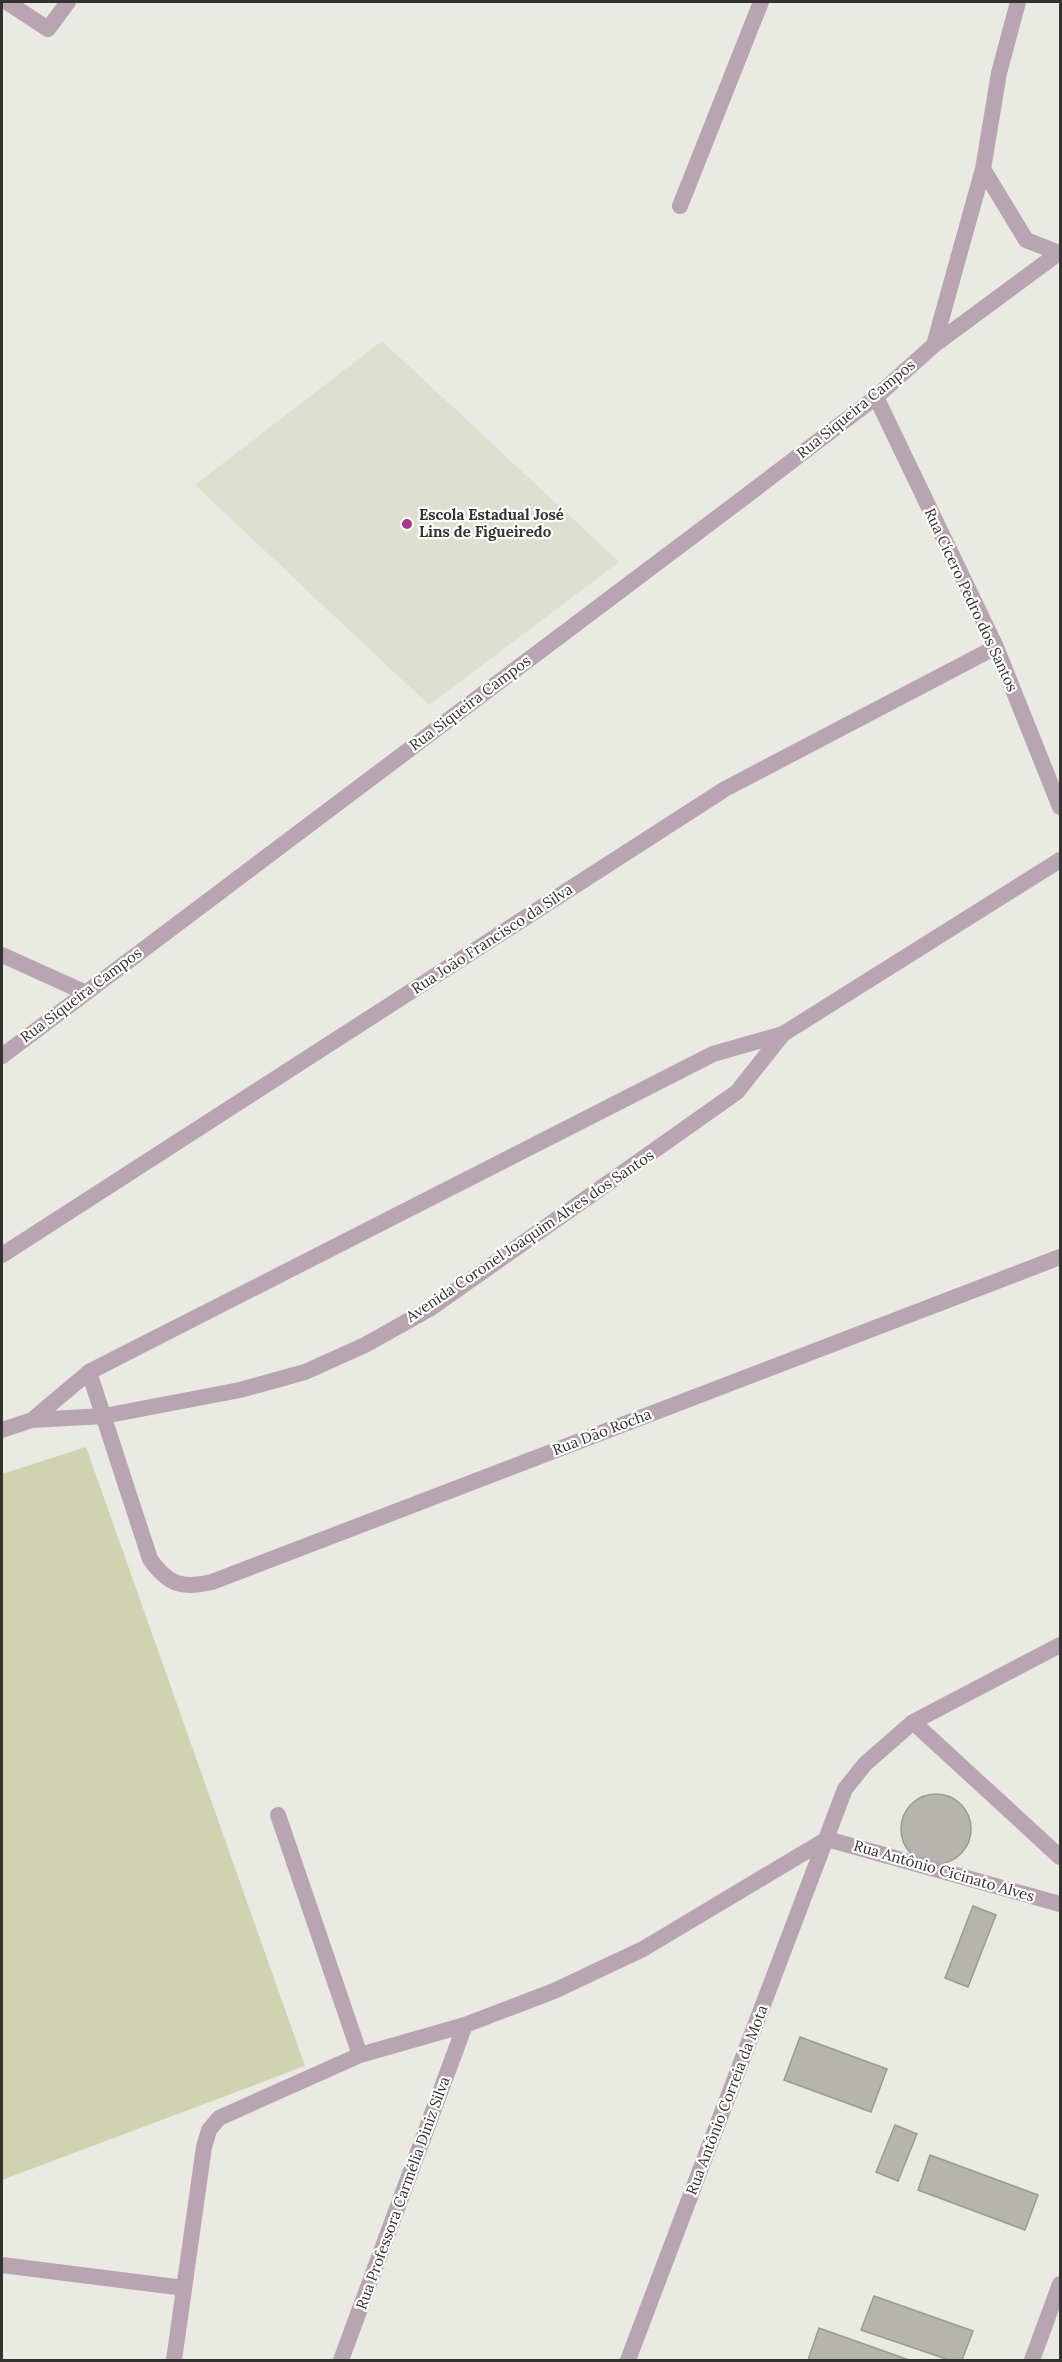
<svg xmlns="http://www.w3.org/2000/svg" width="1062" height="2362" font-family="Lora,serif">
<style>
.built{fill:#dddfcf}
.pitch{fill:#d0d3af}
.building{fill:#b5b5ae;stroke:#9a9b94;stroke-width:1.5}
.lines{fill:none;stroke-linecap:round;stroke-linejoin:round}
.minor{stroke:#b9a4b1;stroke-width:16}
.tertiary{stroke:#b9a4b1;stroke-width:16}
.poi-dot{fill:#ac368d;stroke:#fffffe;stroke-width:2}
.labels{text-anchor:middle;stroke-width:4.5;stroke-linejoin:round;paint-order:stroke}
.street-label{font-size:15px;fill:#32322f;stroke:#fffffe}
.poi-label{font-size:15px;font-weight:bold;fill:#32322f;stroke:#fffffe;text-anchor:start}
</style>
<rect width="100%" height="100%" fill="#e9eae2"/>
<path class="built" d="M382,341l237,221 -190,143 -234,-220z"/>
<path class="pitch" d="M86,1447l219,619 -303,114v-706z"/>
<path class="building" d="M901 1829a35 35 0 1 1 70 0a35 35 0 1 1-70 0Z
M973,1906l23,9 -28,72 -23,-9z
M800,2037l87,32 -16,43 -87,-32z
M895,2125l22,9 -19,47 -22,-9z
M930,2155l108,40 -13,35 -107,-40z
M874,2296l99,35 -11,29h-13l-88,-30z
M819,2328l90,32h-101z"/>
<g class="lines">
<path class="minor" d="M7,2l41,27 20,-27
M680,206l81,-204
M876,397l120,250 64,160
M2,955l82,37
M2,1255l723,-466 271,-142
M89,1372l61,187c18,26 32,30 62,23l848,-325
M32,1420l57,-48 624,-318 70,-20 277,-174
M2,1430l30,-10 72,-4 136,-26 65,-18 60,-27 66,-37 306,-216 46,-58
M913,1722l147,135
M278,1815l82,240
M827,1839l233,65
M2,2265l182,23
M174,2360l30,-213 5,-17 10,-12 141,-63 105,-30 89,-34 89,-42 184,-110
M341,2360l124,-335
M628,2360l217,-571 20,-25 48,-42 147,-77
M1032,2360l28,-76"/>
<path class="tertiary" d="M983,169l43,71 33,13
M934,345l49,-176 16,-96 19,-71
M2,1056l740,-557 134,-102 58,-52 126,-93"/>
</g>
<circle class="poi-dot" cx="407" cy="524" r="6"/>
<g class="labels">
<g class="street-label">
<text transform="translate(856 409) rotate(-39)" y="5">Rua Siqueira Campos</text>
<text transform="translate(971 600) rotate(65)" y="5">Rua Cícero Pedro dos Santos</text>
<text transform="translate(470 703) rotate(-37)" y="5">Rua Siqueira Campos</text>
<text transform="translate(492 939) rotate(-33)" y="5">Rua João Francisco da Silva</text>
<text transform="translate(81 995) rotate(-37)" y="5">Rua Siqueira Campos</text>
<text transform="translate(530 1236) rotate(-34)" y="5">Avenida Coronel Joaquim Alves dos Santos</text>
<text transform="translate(602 1432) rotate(-21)" y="5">Rua Dão Rocha</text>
<text transform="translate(944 1871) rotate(16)" y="5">Rua Antônio Cicinato Alves</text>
<text transform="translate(727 2100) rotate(-69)" y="5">Rua Antônio Correia da Mota</text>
<text transform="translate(403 2193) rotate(-70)" y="5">Rua Professora Carmélia Diniz Silva</text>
</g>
<g class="poi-label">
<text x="419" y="520">Escola Estadual José<tspan x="419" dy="17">Lins de Figueiredo</tspan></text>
</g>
</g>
<rect width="1062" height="2362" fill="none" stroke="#32322f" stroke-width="6"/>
</svg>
